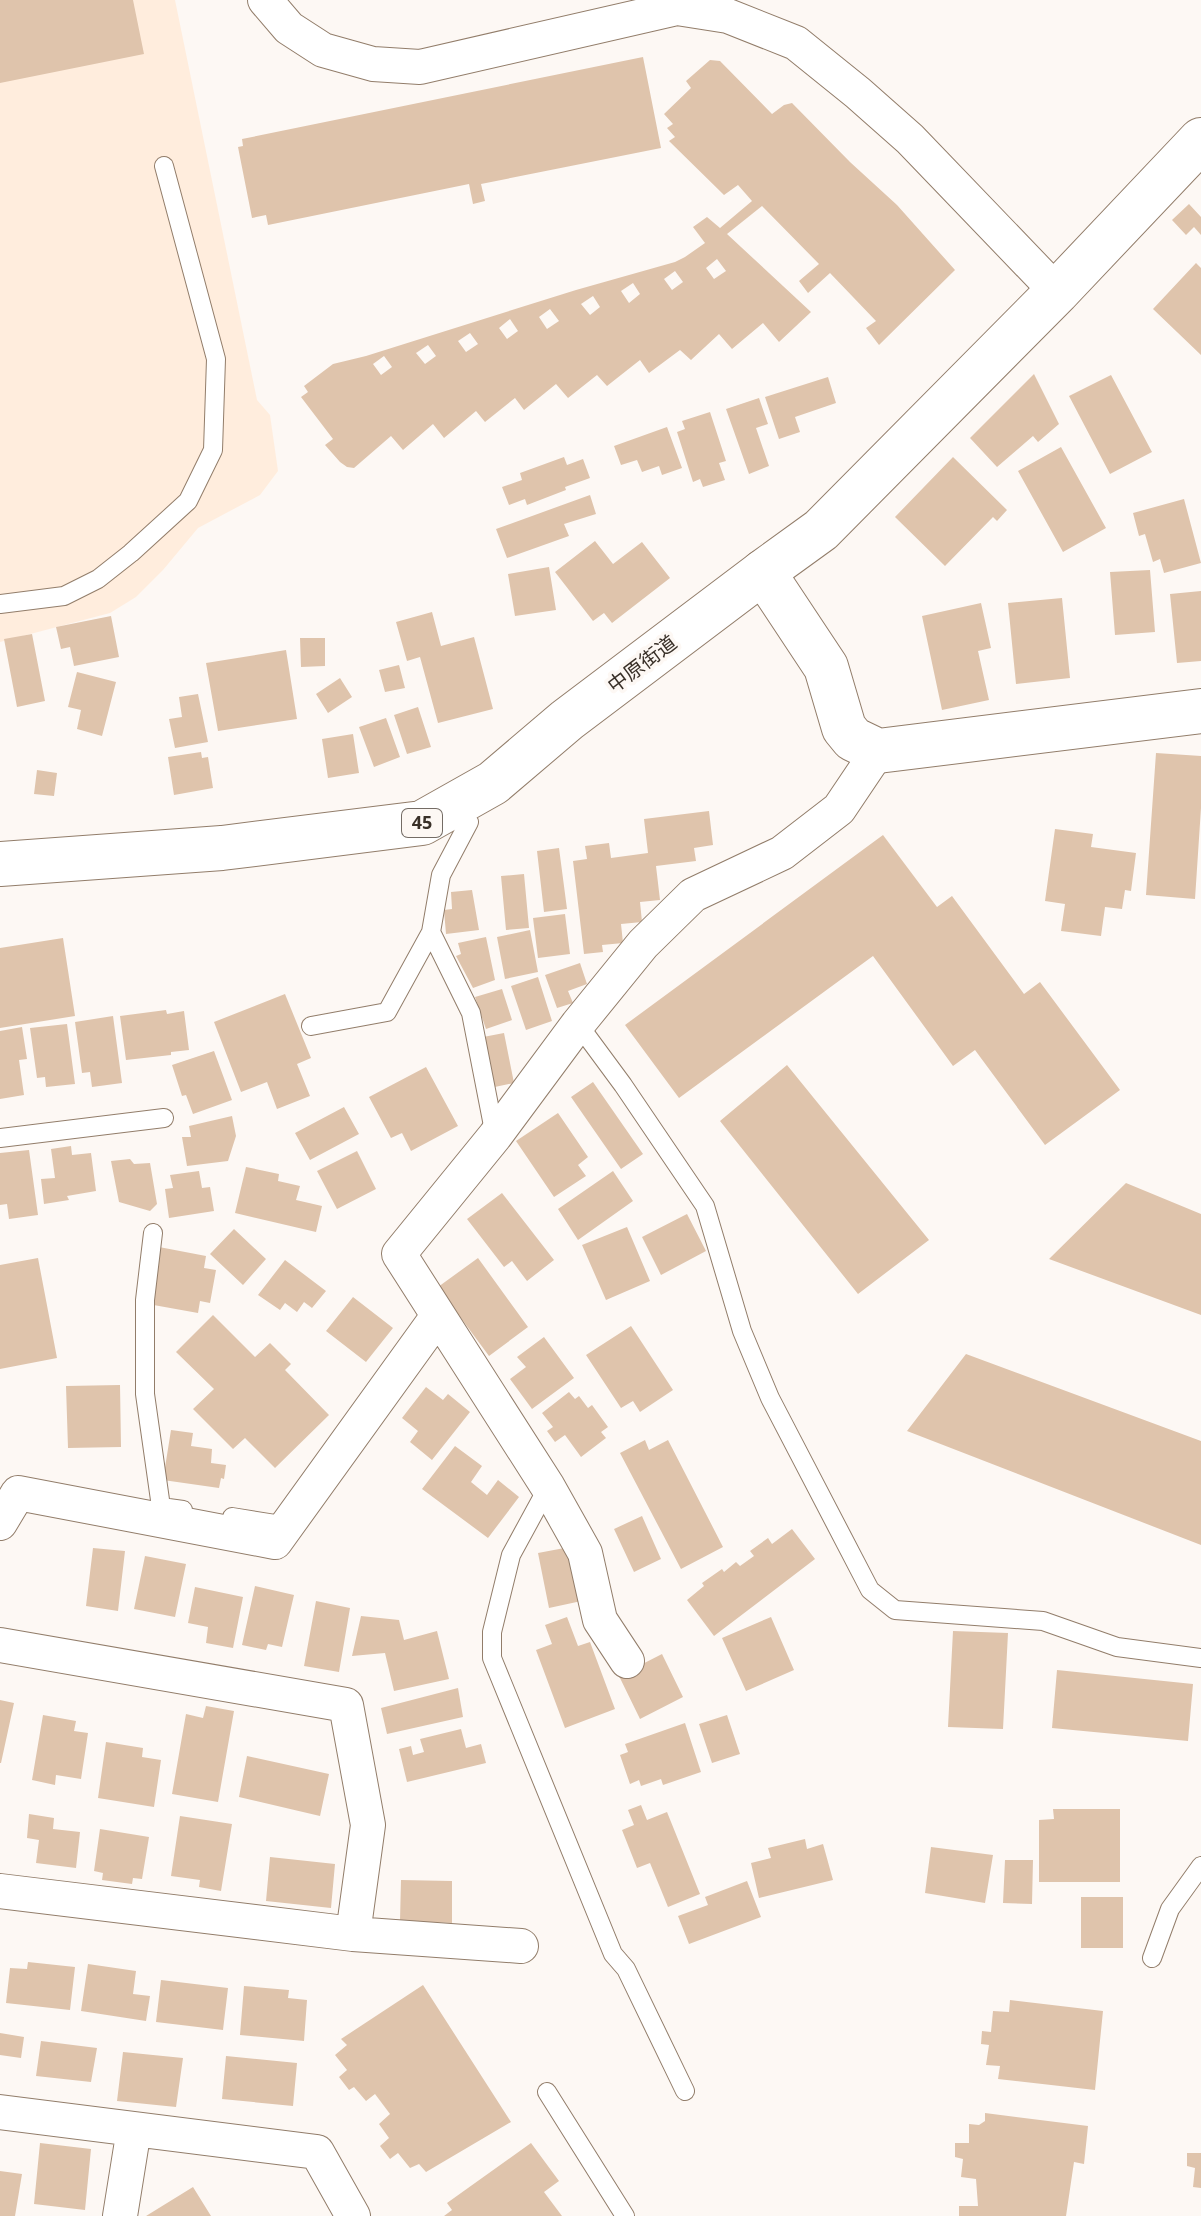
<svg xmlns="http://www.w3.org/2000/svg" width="1201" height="2216" font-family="'Noto Sans','Noto Sans JP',sans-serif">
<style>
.built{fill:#ffeddd}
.building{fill:#dfc4ac;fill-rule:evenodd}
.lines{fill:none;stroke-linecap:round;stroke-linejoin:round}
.service-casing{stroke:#927d6a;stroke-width:20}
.minor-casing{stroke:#927d6a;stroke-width:36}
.tertiary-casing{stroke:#927d6a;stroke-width:46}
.primary-casing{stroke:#927d6a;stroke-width:46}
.service{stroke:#fff;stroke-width:18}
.minor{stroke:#fff;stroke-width:34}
.tertiary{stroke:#fff;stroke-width:44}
.primary{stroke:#fff;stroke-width:44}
.labels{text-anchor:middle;stroke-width:7;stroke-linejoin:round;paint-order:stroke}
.shield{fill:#fdf8f4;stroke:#746c65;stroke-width:2}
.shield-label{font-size:18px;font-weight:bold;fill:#393028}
.street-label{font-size:20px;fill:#393028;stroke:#fdf8f4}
</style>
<rect width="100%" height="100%" fill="#fdf8f4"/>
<path class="built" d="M0,0h175l82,400 13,15 8,56 -18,24 -62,33 -35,42 -27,27 -26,16 -110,29z"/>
<path class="building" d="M0,0h133l11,54 -144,29z
M643,57l18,91 -180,36 4,17 -12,3 -4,-20 -201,41 -2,-10 -14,3 -14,-71 5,-1 -1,-7z
M710,60l10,1 52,53 12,-9 8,-2 58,59 47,43 58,65 -76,75 -13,-17 10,-7 -46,-48 -22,20 -9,-12 20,-17 -57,-58 -35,28 84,78 -32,30 -16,-19 -31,26 -13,-15 -28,26 -11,-10 -31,23 -9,-13 -33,26 -10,-11 -29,23 -12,-14 -32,26 -9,-12 -30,24 -9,-11 -32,27 -11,-14 -30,26 -12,-14 -37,32 -7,-1 -7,-5 -15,-17 8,-6 -32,-42 7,-5 -4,-6 29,-22 33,-8 210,-66 99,-28 10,-5 20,-14 -12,-16 14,-10 13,11 32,-27 -14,-16 -14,10 -55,-54 6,-4 -8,-9 6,-4 -9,-10 27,-26 -5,-7zM717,259l9,12 -12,8 -8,-11zM675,271l8,11 -11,8 -8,-11zM633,283l7,11 -11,9 -8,-12zM593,296l7,11 -10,8 -9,-11zM550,309l9,12 -12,8 -8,-12zM510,319l8,12 -11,8 -8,-11zM470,333l8,11 -12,8 -8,-11zM428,345l8,11 -11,8 -9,-11zM384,356l8,11 -11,8 -8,-11z
M1189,204l12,13v18l-7,-8 -8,8 -14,-15z
M1196,263l5,5v87l-48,-46z
M1034,374l25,50 -21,18 -5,-6 -36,31 -27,-29z
M1111,375l41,77 -42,22 -41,-78z
M828,377l8,26 -41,14 5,15 -21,7 -14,-42z
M759,398l9,26 -12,4 13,38 -20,8 -23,-65z
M710,412l16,49 -7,2 6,17 -22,7 -3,-8 -7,3 -16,-50 8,-3 -3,-8z
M667,427l15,41 -20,7 -3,-9 -17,6 -5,-12 -16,5 -7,-19z
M1061,447l45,81 -43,24 -45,-81z
M564,457l3,8 16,-6 7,19 -25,9 1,3 -39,15 -2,-6 -16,6 -7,-18 20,-7 -2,-7z
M953,457l54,53 -10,11 -4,-4 -48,49 -50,-49z
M590,495l6,19 -32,10 5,12 -62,22 -11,-29z
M1184,499l17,64 -37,10 -4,-14 -7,3 -8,-28 -6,2 -6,-23z
M595,541l18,23 29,-22 28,36 -58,45 -8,-10 -11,8 -38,-49z
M549,567l7,43 -41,6 -7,-42z
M1150,570l5,62 -40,3 -5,-63z
M1201,591v70l-24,2 -7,-69z
M1062,598l8,80 -54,6 -8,-81z
M981,603l10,45 -13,3 11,49 -47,10 -20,-94z
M432,612l9,34 33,-9 19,72 -55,14 -18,-66 -13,4 -11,-39z
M111,616l8,41 -45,9 -4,-19 -9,2 -5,-22z
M32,634l13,67 -28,6 -13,-68z
M300,638h25v28l-24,1z
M286,650l11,69 -79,12 -12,-68z
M399,665l6,23 -20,4 -6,-22z
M77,672l39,10 -14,54 -25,-7 4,-19 -13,-3z
M340,678l12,19 -24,16 -12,-19z
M198,694l10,48 -33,6 -6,-29 13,-2 -3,-20z
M418,707l13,40 -24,7 -13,-39z
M386,718l14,39 -26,10 -15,-40z
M353,734l6,39 -31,5 -6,-39z
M201,752l1,6 6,-1 5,31 -39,7 -6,-38z
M1156,753l45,3v52l-6,91 -49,-4z
M37,770l20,3 -3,23 -20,-2z
M709,811l4,34 -19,3 2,13 -40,5 4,34 -20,2 2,20 -21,2 2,19 -21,2 1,7 -19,2 -11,-93 14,-2 -2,-13 24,-3 2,15 37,-5 -4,-34z
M1055,829l38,5 -2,13 45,6 -5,38 -6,-1 -3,19 -17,-2 -4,29 -40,-5 4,-27 -20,-3z
M883,835l54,72 15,-11 72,98 16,-12 80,108 -75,55 -70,-95 -22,16 -80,-110 -194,142 -54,-73z
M559,848l8,61 -23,3 -7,-61z
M524,874l5,54 -23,2 -5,-54z
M472,890l7,40 -33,4 -2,-24 8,-1 -1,-17z
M565,914l5,40 -32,4 -5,-40z
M530,930l8,42 -33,7 -8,-42z
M486,937l9,43 -22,8 -17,-32 5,-2 -3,-11z
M63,938l12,78 -75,12v-80z
M580,963l7,21 -19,7 5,12 -16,5 -12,-33z
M538,977l14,44 -26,9 -15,-44z
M502,989l10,31 -26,9 -11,-32z
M285,994l26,64 -14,6 13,32 -33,13 -10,-27 -26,10 -27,-70z
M166,1010l1,4 17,-3 5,39 -18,2v3l-45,5 -6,-44z
M113,1016l9,67 -30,4 -2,-15 -8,1 -7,-51z
M67,1024l8,60 -29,3 -1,-10 -8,1 -7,-50z
M22,1027l5,32 -8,1 5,35 -24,4v-68z
M504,1033l10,50 -24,5 -12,-50z
M214,1051l18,49 -39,14 -7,-19 -4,1 -10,-31z
M787,1065l142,175 -71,54 -138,-173z
M426,1067l32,59 -47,25 -9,-18 -11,5 -22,-41z
M593,1082l50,72 -22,15 -50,-72z
M344,1107l15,27 -49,26 -15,-27z
M558,1113l30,44 -10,8 8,11 -32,21 -38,-56z
M232,1116l4,20 -8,25 -41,5 -5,-29h9l-2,-11z
M71,1146l1,9 19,-2 5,38 -29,5 2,4 -25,4 -3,-25 14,-1 -4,-29z
M29,1150l9,65 -29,4 -2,-15 -7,1v-52z
M357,1151l19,38 -39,20 -20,-38z
M130,1159l4,5 16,-1 7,41 -7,7 -31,-9 -8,-41z
M246,1167l33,7 -1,7 22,5 -4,14 26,6 -6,26 -81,-19z
M199,1171l3,17 8,-1 4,24 -45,7 -4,-29 8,-1 -3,-13z
M613,1171l20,30 -55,39 -20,-31z
M1126,1183l75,31v101l-152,-56z
M502,1193l52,67 -27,21 -15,-20 -8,6 -37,-48z
M687,1214l19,37 -45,24 -19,-38z
M627,1227l23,54 -44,19 -24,-55z
M234,1229l32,30 -23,26 -33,-31z
M159,1247l47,9 -2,12 12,2 -6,33 -10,-2 -2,12 -50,-9z
M38,1258l19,100 -57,11v-104z
M478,1258l50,69 -39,29 -51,-69z
M285,1260l41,31 -14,17 -8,-6 -7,10 -12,-9 -5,7 -22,-15z
M353,1297l40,31 -27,34 -40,-31z
M213,1315l42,42 15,-14 21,21 -6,6 44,45 -54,53 -30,-30 -12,11 -40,-40 21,-20 -38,-37z
M631,1326l42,64 -33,22 -7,-11 -12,7 -35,-53z
M544,1337l30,41 -42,31 -22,-30 16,-12 -9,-10z
M966,1354l235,87v104l-294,-114z
M120,1385l1,62 -53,1 -2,-62z
M426,1387l17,13 5,-6 22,18 -38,48 -22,-18 8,-11 -16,-13z
M569,1392l6,7 4,-3 9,12 4,-3 16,22 -7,5 5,6 -25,19 -16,-22 -10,7 -8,-11 6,-4 -11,-14z
M171,1430l22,3 -2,13 21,3 -1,14 15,2 -2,14 -3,-1 -2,10 -56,-8z
M645,1440l4,10 19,-10 55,107 -42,22 -61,-116z
M455,1446l27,20 -11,16 16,13 11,-15 21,17 -31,41 -66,-49z
M642,1516l19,43 -27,13 -20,-43z
M792,1529l23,30 -101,77 -27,-36 17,-14 -2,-3 20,-14 2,3 12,-10 4,4 14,-10 -4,-5 18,-13 4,6z
M575,1546l11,54 -37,8 -11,-55z
M93,1548l32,3 -7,60 -32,-5z
M145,1556l41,8 -11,53 -41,-8z
M255,1586l39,9 -12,52 -14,-3 -2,6 -24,-5z
M195,1587l48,10 -10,51 -27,-5 2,-16 -20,-4z
M316,1601l34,7 -11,64 -35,-6z
M361,1616l38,4 5,20 33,-9 12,48 -55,12 -9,-38 -33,3z
M567,1617l11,29 12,-4 25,67 -50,19 -29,-78 16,-6 -7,-19z
M771,1617l23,53 -48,21 -24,-53z
M953,1631l55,2 -5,96 -55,-2z
M662,1654l21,43 -43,22 -21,-43z
M1057,1670l136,14 -5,57 -136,-13z
M458,1688l5,29 -76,17 -6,-26z
M0,1700l14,3 -13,60h-1z
M206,1706l28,5 -16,91 -46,-8 14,-80 17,4z
M43,1715l33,6 -2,10 14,2 -7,46 -25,-4 -1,10 -23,-5z
M727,1715l13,39 -28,9 -13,-39z
M685,1723l16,49 -38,13 -2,-6 -20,7 -2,-6 -9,4 -10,-29 8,-3 -3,-8z
M461,1729l5,19 15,-4 5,19 -79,19 -8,-33 12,-3 2,9 11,-3 -4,-13z
M106,1742l37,6 -1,9 19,3 -7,47 -56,-9z
M247,1756l82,18 -9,42 -81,-19z
M641,1805l6,15 20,-8 33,82 -32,13 -18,-44 -13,5 -15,-38 12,-5 -6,-15z
M1053,1809h67v73h-81v-62l15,-1z
M29,1814l25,4 -1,11 27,3 -4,36 -40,-5 3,-23 -12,-2z
M180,1816l52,8 -11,67 -22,-4 1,-7 -29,-4z
M100,1829l49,8 -7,42 -9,-1 -1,6 -30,-4 1,-7 -9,-2z
M805,1839l2,10 16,-5 10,36 -74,18 -8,-35 20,-5 -3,-10z
M931,1847l62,8 -8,48 -60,-10z
M270,1857l65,7 -4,44 -65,-7z
M1005,1860h28l-1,44 -29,-1z
M401,1880l51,1v42l-52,-2z
M747,1881l14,36 -72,27 -11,-28 30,-11 -3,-8z
M1081,1897h42v51h-42z
M28,1962l47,5 -5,43 -64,-7 4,-35 17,1z
M88,1964l48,7 -3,23 17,2 -4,25 -65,-10z
M161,1980l67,8 -5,42 -67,-8z
M423,1985l88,137 -85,50 -7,-8 -9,4 -12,-15 -8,6 -10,-13 9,-8 -10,-14 11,-10 -15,-20 -9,7 -12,-14 -5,3 -10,-13 8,-7 -12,-15 12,-10 -6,-6z
M244,1986l45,4 -1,8 19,2 -3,41 -64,-6z
M1010,2000l93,11 -8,79 -97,-11 2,-13 -14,-1 3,-20 -8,-1 1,-13 9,1 2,-21 16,1z
M0,2033l24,4 -3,21 -21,-3z
M41,2041l56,7 -6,34 -55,-6z
M123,2052l60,6 -7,49 -59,-6z
M226,2056l71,7 -4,43 -71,-7z
M985,2113l103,13 -4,38 -10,-2 -8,54h-107v-10h19l-2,-27 -15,-2 2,-18 -8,-2v-14h14v-19l10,1 6,-4z
M40,2143l51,6 -6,61 -51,-6z
M531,2143l28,38 -15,11 18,24h-118l8,-6 -5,-7z
M1187,2153h14v35l-8,-1 2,-19 -8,-2z
M0,2171l22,3 -7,42h-15z
M193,2187l18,29h-65z"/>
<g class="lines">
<defs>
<path id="service" d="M0,604l64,-8 34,-17 33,-26 57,-52 25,-51 3,-91 -52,-193
M431,932l40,81 24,123
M578,1024l45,61 82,121 37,125 28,67 100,192 25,20 148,11 74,26 84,11
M311,1026l76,-14 44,-80 10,-57 28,-53
M0,1138l164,-20
M153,1233l-8,67v94l16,113 22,3
M548,1487l-37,68 -19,77v26l121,296 13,15 59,122
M232,1517l56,9
M1152,1958l18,-49 31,-43
M547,2092l78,124"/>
<path id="minor" d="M265,0l24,28 34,22 50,14 47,3 257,-59 51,8 68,27 62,50 52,46 147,153
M0,1523l18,-30 257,49 163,-226
M0,1645l346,60 22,120 -15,109 -353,-43
M627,1661l-27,-41 -15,-67 -37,-66 -149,-233 96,-118 83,-112 65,-80 50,-49 89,-42 57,-44 39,-58
M353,1934l168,12
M0,2112l317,40 36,64
M120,2216l14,-87"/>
<path id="tertiary" d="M763,572l58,-42 236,-238 144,-152"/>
<path id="primary" d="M0,864l222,-16 200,-25 71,-40 74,-63 196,-148 63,95 18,61 9,11 25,12 323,-40"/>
</defs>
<use href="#service" class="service-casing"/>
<use href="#minor" class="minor-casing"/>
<use href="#tertiary" class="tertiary-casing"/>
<use href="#primary" class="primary-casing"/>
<use href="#service" class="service"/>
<use href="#minor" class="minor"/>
<use href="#tertiary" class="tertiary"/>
<use href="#primary" class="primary"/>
</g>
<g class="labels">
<rect class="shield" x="402" y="809" width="40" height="28" rx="6"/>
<g class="shield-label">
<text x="422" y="829">45</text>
</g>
<g class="street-label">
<text transform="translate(642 664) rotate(-37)" y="7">中原街道</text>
</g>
</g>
</svg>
